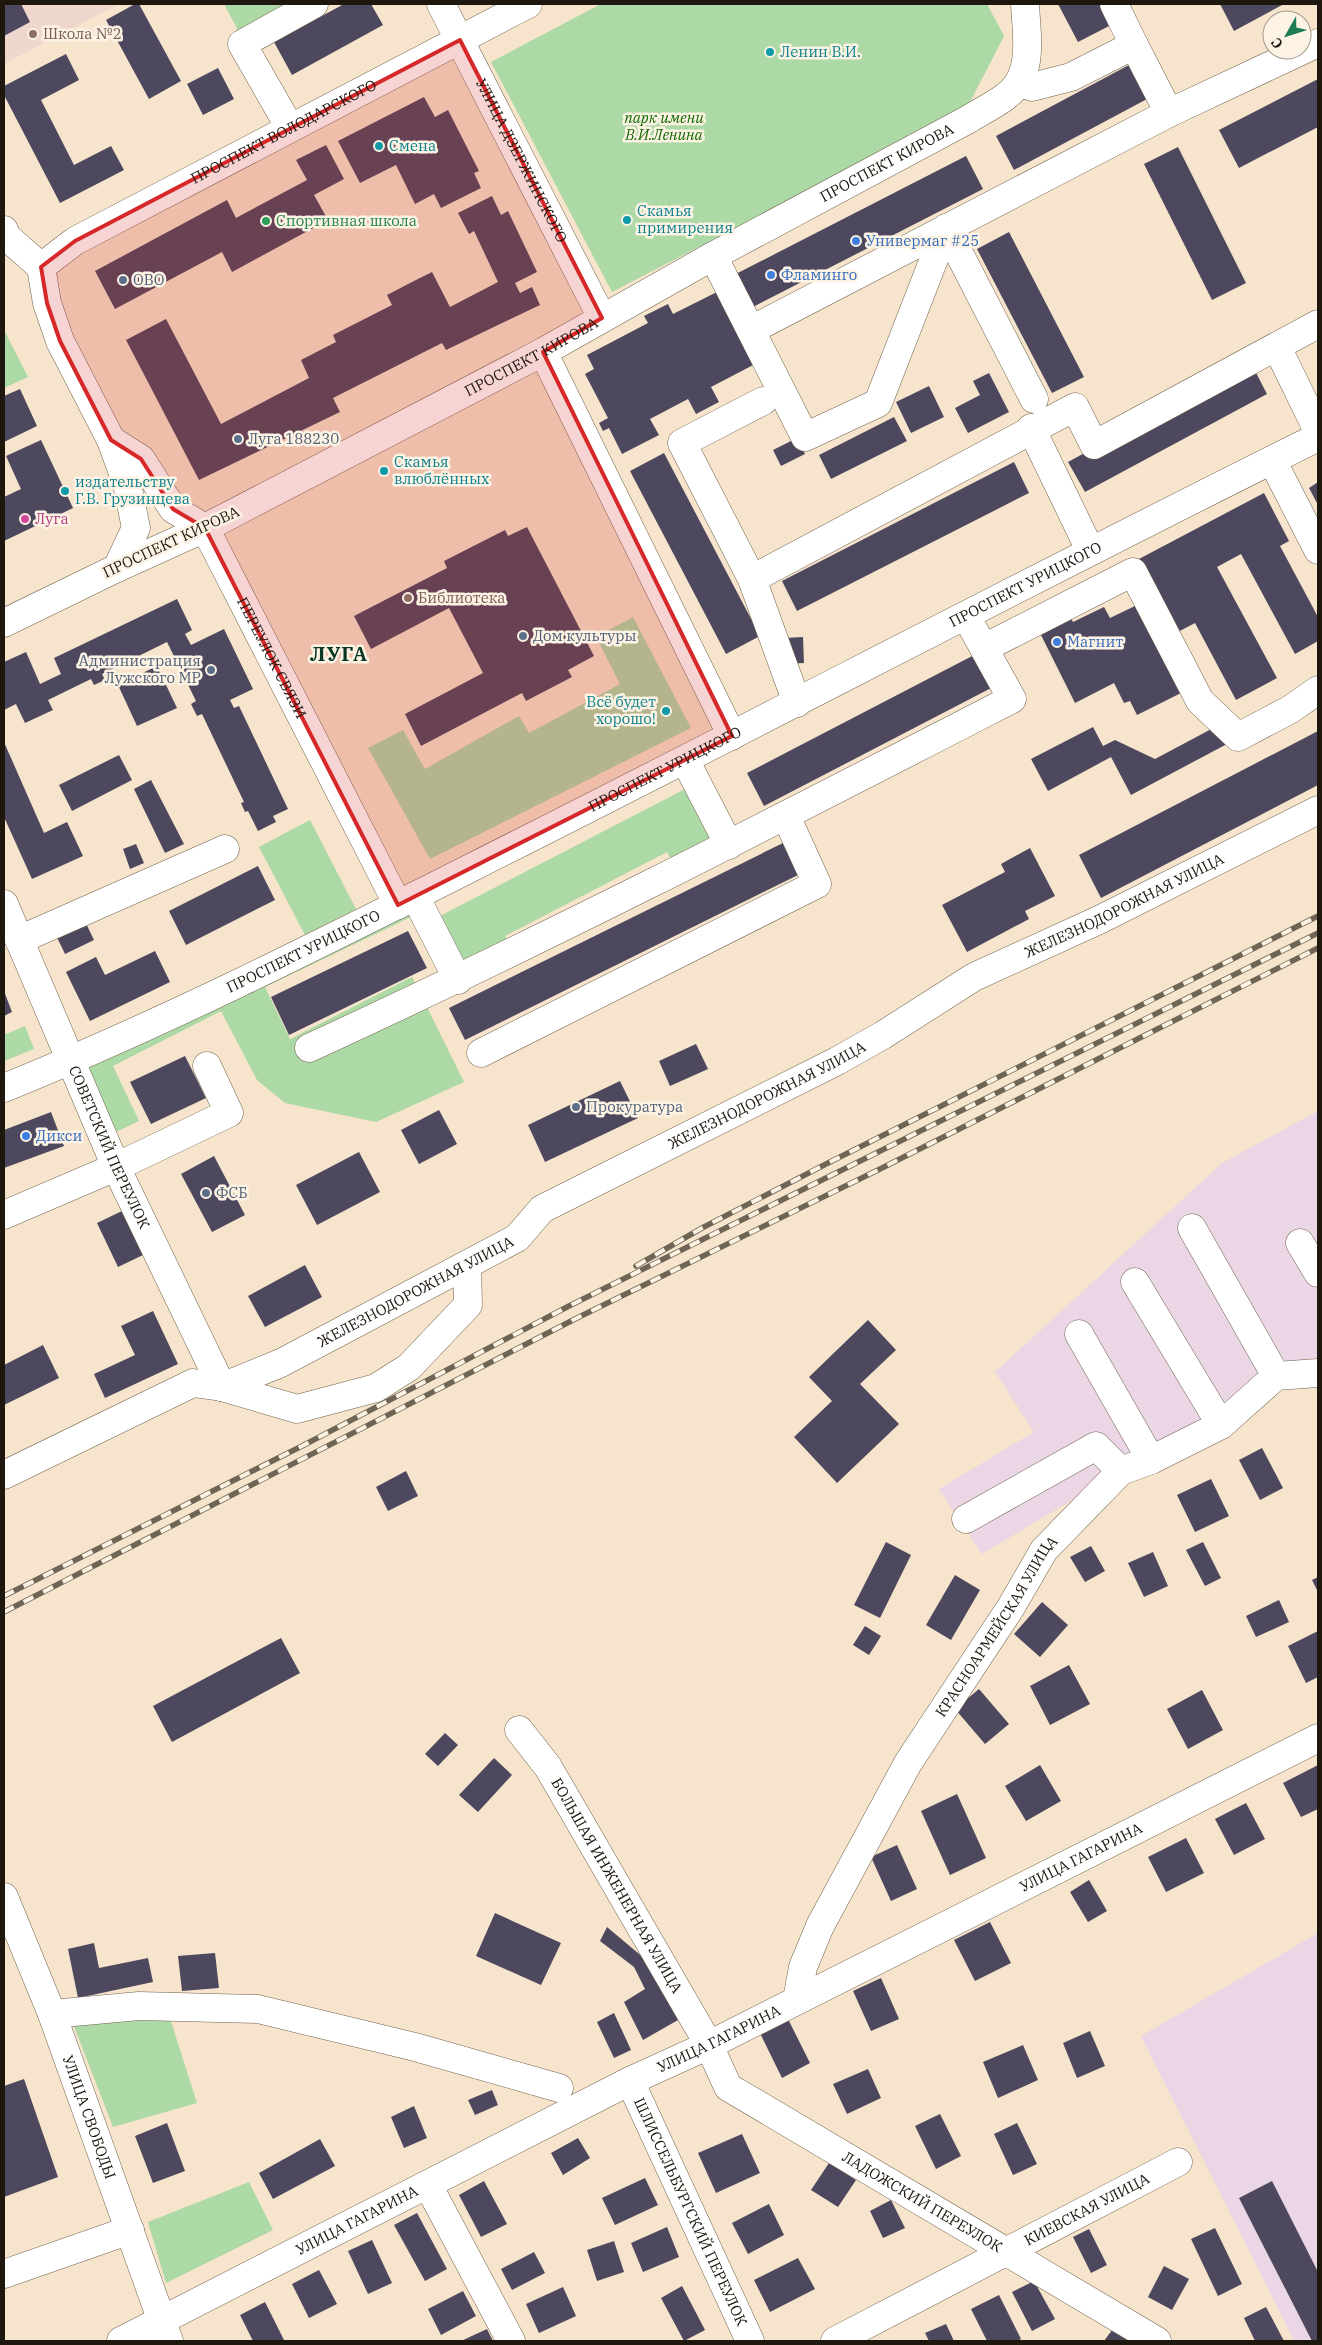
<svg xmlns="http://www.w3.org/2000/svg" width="1322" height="2345" font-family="'IBM Plex Serif',serif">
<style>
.industrial{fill:#ebd6e5}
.education{fill:#f0d7ce}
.green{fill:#acd9a5}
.building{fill:#4d485e}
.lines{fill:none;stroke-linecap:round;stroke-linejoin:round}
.minor-casing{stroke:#72634d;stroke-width:29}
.major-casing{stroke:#72634d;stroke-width:29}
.minor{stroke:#fff;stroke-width:28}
.major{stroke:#fff;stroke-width:28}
.rail-casing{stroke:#6f6556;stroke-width:5.5}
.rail{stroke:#fdf3e4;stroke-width:4;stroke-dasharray:11;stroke-linecap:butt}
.marked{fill:#d62828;fill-opacity:0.2;stroke:#d62828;stroke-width:4;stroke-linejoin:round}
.education-dot{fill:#8d6e63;stroke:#fdf3e4;stroke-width:2}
.culture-dot{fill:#0f9aa8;stroke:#fdf3e4;stroke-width:2}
.leisure-dot{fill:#2e9e5b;stroke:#fdf3e4;stroke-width:2}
.shop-dot{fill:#3f7fe0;stroke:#fdf3e4;stroke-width:2}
.service-dot{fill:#5c6f8a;stroke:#fdf3e4;stroke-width:2}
.hotel-dot{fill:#d1479c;stroke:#fdf3e4;stroke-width:2}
.labels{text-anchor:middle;stroke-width:5;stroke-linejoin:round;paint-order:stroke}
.education-label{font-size:15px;fill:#785e54;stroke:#fdf3e4;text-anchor:start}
.culture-label{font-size:15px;fill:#0d838f;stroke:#fdf3e4;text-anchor:start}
.park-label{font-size:15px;font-style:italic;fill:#116a02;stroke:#fdf3e4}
.street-label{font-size:15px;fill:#1d170e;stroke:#fdf3e4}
.leisure-label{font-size:15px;fill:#27864d;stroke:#fdf3e4;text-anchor:start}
.shop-label{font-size:15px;fill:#366cbe;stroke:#fdf3e4;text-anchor:start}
.service-label{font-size:15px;fill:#4e5e75;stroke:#fdf3e4;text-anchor:start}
.hotel-label{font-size:15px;fill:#b23c85;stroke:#fdf3e4;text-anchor:start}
.district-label{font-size:20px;font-weight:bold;letter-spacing:1px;fill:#093723;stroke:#fdf3e4}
</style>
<rect width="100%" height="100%" fill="#f6e4cc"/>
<path class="industrial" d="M1318,1111v264l-77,24 -259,155 -43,-65 95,-57 -39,-60 227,-209z
M1318,1933v408h-24l-153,-305z"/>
<path class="education" d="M4,4h115l-115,60z"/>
<path class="green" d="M224,4h72l-56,30z
M601,4h386l17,32 -37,72 -355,184 -121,-230z
M4,330l24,47 -24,11z
M633,617l58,111 -261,131 -62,-111 35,-18 22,39 94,-53 10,17 91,-49 -24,-47z
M689,787l30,60 -43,22 -9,-17 -162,84 5,11 -49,25 -27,-53z
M310,820l46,89 -51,26 -46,-88z
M403,900l8,17 -146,70 25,52 122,-62 52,105 -88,40 -91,-19 -28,-23 -36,-69 -108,55 26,55 -25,12 -34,-74z
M25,1026l9,23 -30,12v-26z
M169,2015l28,88 -84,24 -41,-106z
M249,2182l24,48 -107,53 -18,-61z"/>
<path class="building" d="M4,4h17l9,18 -26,14z
M135,4h4l42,77 -32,18 -43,-79z
M344,4h27l12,21 -91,50 -18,-33z
M1058,4h44l11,20 -35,18z
M1220,4h64l-50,27z
M66,54l13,26 -38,20 33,65 37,-19 13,24 -64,33 -56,-108v-9z
M1129,65l18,34 -133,71 -18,-34z
M218,68l16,31 -31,16 -16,-31z
M1318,79v48l-79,41 -20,-38z
M424,97l11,20 13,-7 31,61 -5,2 7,15 -40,20 -7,-14 -19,10 -19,-39 -36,18 -22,-42z
M326,145l18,34 -30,16 14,25 -96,52 -10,-20 -107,57 -20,-38 132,-71 9,18 71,-38 -11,-20z
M1178,147l68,136 -34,17 -68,-136z
M966,156l17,33 -232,119 -17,-33z
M492,196l9,19 7,-4 29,61 -22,11 5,10 12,-6 8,18 -94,45 -4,-7 -109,55 7,14 -141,68 -73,-140 40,-21 55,105 88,-46 -8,-18 35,-18 -3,-7 59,-30 -5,-10 25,-13 20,-10 18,35 48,-25 -24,-51 -5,3 -11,-21z
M1009,232l75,145 -32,16 -75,-144z
M719,291l38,72 -46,24 8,15 -23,12 -8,-15 -38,20 9,16 -37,19 -13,-26 -6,3 -4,-8 9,-5 -23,-44 9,-5 -7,-14 61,-32 -4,-7 24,-12 5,10z
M1251,363l16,31 -182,98 -17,-30z
M989,373l20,39 -41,21 -13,-25 25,-13 -7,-14z
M929,386l15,31 -33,16 -15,-31z
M20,389l17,37 -33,16v-46z
M894,417l13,24 -76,38 -12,-24z
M797,438l8,16 -24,12 -8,-16z
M41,440l32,68 -69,33v-44l17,-8 -15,-33z
M664,453l96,183 -34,18 -96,-183z
M1014,462l15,31 -232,118 -15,-30z
M1318,482v23l-9,-17z
M1264,493l25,48 -9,5 38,71v24l-23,13 -54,-100 -24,13 60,111 -41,22 -41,-77 -19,10 -39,-73z
M527,527l67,129 -26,14 4,7 -46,24 -4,-8 -101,53 -16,-32 78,-41 -34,-65 -78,41 -17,-33 93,-48 -3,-7 61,-31 3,6z
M177,599l15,31 -7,4 6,11 33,-16 29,60 -23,11 4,8 5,-2 49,103 -15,7 3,6 -18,9 -10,-20 -3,1 -4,-9 3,-1 -42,-88 -5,2 -6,-12 5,-3 -29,-59 -65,32 3,6 -11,5 -3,-6 -43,21 5,10 -28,13 -9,-19 -12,6v-48l22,-10 14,32 21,-10 -7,-16z
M1137,605l44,88 -44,22 -7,-14 -6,2 -10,-20 -39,20 -37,-74 31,-15 4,8 31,-15 6,11z
M803,637l1,26 -18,1 -1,-26z
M978,653l17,33 -231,120 -17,-33z
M157,666l20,42 -40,18 -19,-41z
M1217,726l10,18 -96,51 -20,-38 -63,34 -17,-32 62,-32 10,19 12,-6 40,19z
M1318,731v54l-217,113 -22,-43z
M4,742l40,91 23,-11 16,34 -51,23 -28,-62z
M119,755l13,25 -60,31 -13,-26z
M151,780l33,64 -19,9 -31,-64z
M783,843l15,32 -333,165 -16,-32z
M136,844l8,19 -14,6 -7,-20z
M1030,848l25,48 -30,15 4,8 -62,33 -25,-47 63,-33 -4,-8z
M258,866l17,34 -89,45 -17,-34z
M81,913l13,27 -29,14 -13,-27z
M408,931l19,37 -138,67 -18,-38z
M155,951l15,31 -80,39 -24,-49 30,-15 9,18z
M4,991l8,21 -8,4z
M696,1044l12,25 -38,17 -11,-25z
M185,1056l21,42 -55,26 -21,-42z
M620,1081l18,37 -93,44 -17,-37z
M439,1110l18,34 -38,20 -18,-34z
M51,1112l13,34 -60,22v-38z
M359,1152l21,40 -63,33 -21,-40z
M214,1156l31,59 -33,17 -31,-58z
M122,1211l21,44 -25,12 -21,-44z
M305,1265l17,32 -57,30 -17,-31z
M153,1311l25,53 -73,34 -11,-24 41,-19 -14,-29z
M868,1320l28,30 -36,34 39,40 -62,59 -43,-46 38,-36 -23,-24z
M43,1345l16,33 -55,27v-40z
M1262,1448l21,40 -23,12 -21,-40z
M406,1471l12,25 -30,15 -12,-24z
M1211,1479l18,37 -34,16 -18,-37z
M886,1542l25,13 -31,63 -26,-13z
M1203,1542l18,36 -16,8 -19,-36z
M1091,1546l14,25 -20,11 -15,-25z
M1153,1552l15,34 -24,11 -16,-34z
M955,1575l25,15 -29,50 -25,-15z
M1318,1577v15l-6,-12z
M1279,1600l10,22 -33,15 -10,-21z
M1042,1602l26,23 -28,32 -26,-23z
M865,1626l16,10 -12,19 -16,-10z
M1318,1631v46l-12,6 -18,-37z
M281,1638l19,35 -128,69 -19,-36z
M1069,1665l21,39 -40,21 -20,-39z
M979,1689l30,35 -24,20 -30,-35z
M1202,1690l21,40 -35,19 -21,-40z
M445,1733l13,12 -20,21 -13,-12z
M494,1758l18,17 -34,37 -19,-17z
M1040,1765l21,36 -35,20 -21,-35z
M1318,1765v44l-17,8 -18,-34z
M957,1794l29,64 -36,17 -29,-64z
M1246,1803l19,36 -31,16 -19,-36z
M1186,1838l18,35 -38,19 -18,-35z
M897,1845l20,44 -26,12 -20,-44z
M1089,1880l18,31 -19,11 -18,-30z
M495,1913l66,30 -20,42 -65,-29z
M990,1922l21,41 -36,18 -21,-41z
M607,1927l38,32 33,61 -35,20 -19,-38 21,-13 -11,-22 -34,-26z
M94,1943l5,25 49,-10 5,24 -75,16 -10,-49z
M215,1953l4,35 -37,3 -4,-35z
M881,1978l18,41 -28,12 -18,-40z
M614,2013l17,37 -17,8 -17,-36z
M787,2017l23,46 -28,15 -23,-47z
M1090,2031l15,35 -28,12 -14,-35z
M1023,2045l15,35 -40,18 -15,-36z
M868,2069l13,29 -34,16 -14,-30z
M24,2079l34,98 -54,20v-111z
M492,2090l6,15 -23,10 -7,-15z
M414,2106l13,32 -23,10 -13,-31z
M940,2114l21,42 -25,13 -21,-43z
M167,2123l18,48 -32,12 -18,-47z
M1017,2123l20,41 -24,11 -19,-41z
M742,2134l18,39 -44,20 -18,-40z
M578,2138l12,20 -27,17 -12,-22z
M320,2139l15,27 -62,33 -14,-26z
M829,2163l27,17 -18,27 -27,-17z
M645,2178l13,27 -43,20 -13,-27z
M484,2181l23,43 -26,13 -22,-42z
M1272,2181l46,91v69h-6l-73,-143z
M891,2200l14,28 -22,10 -13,-27z
M769,2204l15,31 -36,19 -16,-31z
M417,2213l30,56 -22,12 -31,-56z
M667,2227l12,30 -36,15 -12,-29z
M1215,2228l27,56 -24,12 -27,-57z
M1089,2229l18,36 -16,8 -18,-36z
M372,2240l20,43 -24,11 -20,-43z
M614,2241l10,31 -27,9 -10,-31z
M534,2252l11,21 -33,17 -11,-21z
M798,2258l17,31 -45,23 -16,-32z
M1164,2266l25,13 -17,31 -24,-13z
M319,2270l18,34 -28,14 -17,-34z
M1034,2281l21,38 -23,12 -20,-39z
M682,2286l23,44 -21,11 -23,-43z
M563,2287l13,29 -37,17 -13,-29z
M463,2291l13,25 -35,19 -13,-26z
M999,2295l22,44 -4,2h-30l-16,-32z
M265,2302l19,38 -3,1h-28l-13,-26z
M1266,2307l18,34h-29l-11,-23z
M946,2324l8,17h-25l-4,-8z
M1115,2326l19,15h-30z
M487,2329l6,12h-32z"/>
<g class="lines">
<defs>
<g id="minor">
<path id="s1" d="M441,4l161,314"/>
<path d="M1114,4l20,41"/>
<path d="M1019,82l13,5 39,-10 63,-32 35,68"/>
<path d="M290,128l-48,-84 72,-40"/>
<path d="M4,230l3,7 34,30"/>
<path d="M713,256l92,181 73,-34 68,-175 88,171"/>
<path d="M751,330l418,-217 149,-70"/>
<path d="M1277,347l41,84"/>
<path d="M543,352l189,384"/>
<path d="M763,401l-81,42 70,136 45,124"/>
<path d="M1031,428l59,122"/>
<path id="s2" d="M111,440l30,19 32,50 32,19 193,377"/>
<path d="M1272,460l46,90"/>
<path id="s3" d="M117,568l88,-40 338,-176 170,-96 256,-137c15,-10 40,-20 50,-37 13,-23 7,-54 6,-78"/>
<path d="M752,579l323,-172 19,38 224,-121"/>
<path d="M984,648l149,-76 67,129 38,36 53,-28 27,-19"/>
<path d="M685,760l44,85"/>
<path d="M415,896l43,84"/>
<path id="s4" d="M4,904l112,263 106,220"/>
<path d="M19,940l206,-91"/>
<path d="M309,1048c238,-109 470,-229 703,-349l-46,-83"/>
<path d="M481,1053l336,-169 -31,-68"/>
<path d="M4,1215l112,-48 113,-54 -22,-47"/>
<path d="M1192,1228l84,148"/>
<path d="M1300,1243l18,30"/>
<path d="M1135,1282l86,143"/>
<path d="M1079,1334l72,126"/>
<path id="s5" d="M222,1387l59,-24 236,-125 25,-29 295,-148 46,-26 91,-58 127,-58 217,-109"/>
<path d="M4,1475l189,-92 29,4 75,22 79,-21 33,-21 59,-62 -1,-39"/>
<path d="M966,1519l130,-73 25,25"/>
<path id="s6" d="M519,1730l29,37 161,278 19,42 429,254"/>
<path id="s7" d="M4,1897l48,117 117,327"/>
<path id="s8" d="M797,2000l6,-33 17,-41 88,-163 103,-156 33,-57 77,-79 30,-11 70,-35 55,-49 42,-3"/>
<path d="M52,2014l87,-8 119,3 157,38 144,41"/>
<path id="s9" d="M630,2081l120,260"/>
<path d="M428,2185l83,156"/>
<path d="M4,2274l126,-44"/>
<path id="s10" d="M121,2341l509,-260 79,-36 609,-307"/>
<path id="s11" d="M835,2341l343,-179"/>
</g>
<g id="major">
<path id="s12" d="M4,623l113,-55 19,-40 -9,-44 -16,-44 -51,-99 -13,-38 -6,-36 34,-26 453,-237"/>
<path id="s13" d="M4,1088c182,-74 357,-165 532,-253 261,-132 520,-268 782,-398"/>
</g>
</defs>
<use href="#minor" class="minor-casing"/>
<use href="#major" class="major-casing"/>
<use href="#minor" class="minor"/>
<use href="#major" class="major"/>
<defs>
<path id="rail" d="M636,1266l66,-38 126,-65 490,-247
M4,1596l300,-151 265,-139 749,-373
M4,1612l575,-295 299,-147 440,-222"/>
</defs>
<use href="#rail" class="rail-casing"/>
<use href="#rail" class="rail"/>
</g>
<path class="marked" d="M460,40l142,278 -59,34 189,384 -334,169 -193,-377 -32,-19 -32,-50 -30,-19 -51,-99 -13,-38 -6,-36 34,-26z"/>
<g class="education-dot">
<circle cx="33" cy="34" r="5"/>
<circle cx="408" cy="598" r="5"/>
</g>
<g class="culture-dot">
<circle cx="770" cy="52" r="5"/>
<circle cx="379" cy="146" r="5"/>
<circle cx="627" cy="220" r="5"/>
<circle cx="384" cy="471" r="5"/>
<circle cx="65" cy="491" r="5"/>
<circle cx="666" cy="711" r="5"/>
</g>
<circle class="leisure-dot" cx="266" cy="221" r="5"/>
<g class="shop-dot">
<circle cx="856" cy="241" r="5"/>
<circle cx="771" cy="275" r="5"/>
<circle cx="1057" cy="642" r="5"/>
<circle cx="26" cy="1136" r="5"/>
</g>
<g class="service-dot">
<circle cx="123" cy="280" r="5"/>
<circle cx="238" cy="439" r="5"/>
<circle cx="523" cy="636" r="5"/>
<circle cx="211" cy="670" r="5"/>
<circle cx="576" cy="1107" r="5"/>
<circle cx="206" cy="1193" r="5"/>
</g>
<circle class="hotel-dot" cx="25" cy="519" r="5"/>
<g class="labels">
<g class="education-label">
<text x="43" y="39">Школа №2</text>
<text x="418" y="603">Библиотека</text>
</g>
<g class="culture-label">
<text x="780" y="57">Ленин В.И.</text>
<text x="389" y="151">Смена</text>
<text x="637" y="216">Скамья<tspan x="637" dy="17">примирения</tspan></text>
<text x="394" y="467">Скамья<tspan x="394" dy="17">влюблённых</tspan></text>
<text x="75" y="487">издательству<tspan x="75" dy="17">Г.В. Грузинцева</tspan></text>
<text x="656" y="707" text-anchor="end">Всё будет<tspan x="656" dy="17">хорошо!</tspan></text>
</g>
<g class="park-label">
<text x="664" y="123">парк имени<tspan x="664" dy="17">В.И.Ленина</tspan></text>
</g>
<g class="street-label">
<text dy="5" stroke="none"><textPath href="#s12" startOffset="728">ПРОСПЕКТ ВОЛОДАРСКОГО</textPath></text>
<text dy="5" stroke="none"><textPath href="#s1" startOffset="176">УЛИЦА ДЗЕРЖИНСКОГО</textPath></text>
<text dy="5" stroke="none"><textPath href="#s3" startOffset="870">ПРОСПЕКТ КИРОВА</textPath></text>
<text dy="5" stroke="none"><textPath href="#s3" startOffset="465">ПРОСПЕКТ КИРОВА</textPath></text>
<text transform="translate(171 542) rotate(-25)" y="5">ПРОСПЕКТ КИРОВА</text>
<text dy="5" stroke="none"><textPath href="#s13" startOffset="1139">ПРОСПЕКТ УРИЦКОГО</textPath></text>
<text dy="5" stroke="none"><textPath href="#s2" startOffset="278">ПЕРЕУЛОК СВЯЗИ</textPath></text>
<text dy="5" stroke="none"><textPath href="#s13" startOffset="734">ПРОСПЕКТ УРИЦКОГО</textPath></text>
<text dy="5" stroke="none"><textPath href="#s5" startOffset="1026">ЖЕЛЕЗНОДОРОЖНАЯ УЛИЦА</textPath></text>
<text dy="5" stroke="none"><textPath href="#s13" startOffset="329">ПРОСПЕКТ УРИЦКОГО</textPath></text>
<text dy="5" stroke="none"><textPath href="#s5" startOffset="621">ЖЕЛЕЗНОДОРОЖНАЯ УЛИЦА</textPath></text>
<text dy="5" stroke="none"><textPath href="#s4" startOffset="265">СОВЕТСКИЙ ПЕРЕУЛОК</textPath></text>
<text dy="5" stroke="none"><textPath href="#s5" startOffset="216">ЖЕЛЕЗНОДОРОЖНАЯ УЛИЦА</textPath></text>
<text dy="5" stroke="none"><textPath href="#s8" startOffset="426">КРАСНОАРМЕЙСКАЯ УЛИЦА</textPath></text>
<text dy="5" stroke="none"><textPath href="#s10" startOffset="1075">УЛИЦА ГАГАРИНА</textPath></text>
<text dy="5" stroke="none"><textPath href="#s6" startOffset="184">БОЛЬШАЯ ИНЖЕНЕРНАЯ УЛИЦА</textPath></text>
<text dy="5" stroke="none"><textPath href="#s10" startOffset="670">УЛИЦА ГАГАРИНА</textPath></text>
<text dy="5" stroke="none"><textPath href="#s7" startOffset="236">УЛИЦА СВОБОДЫ</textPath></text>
<text dy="5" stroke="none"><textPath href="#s6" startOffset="640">ЛАДОЖСКИЙ ПЕРЕУЛОК</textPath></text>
<text dy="5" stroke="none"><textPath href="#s11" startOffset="284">КИЕВСКАЯ УЛИЦА</textPath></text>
<text dy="5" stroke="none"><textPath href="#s9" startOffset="144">ШЛИССЕЛЬБУРГСКИЙ ПЕРЕУЛОК</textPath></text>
<text dy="5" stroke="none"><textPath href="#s10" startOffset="265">УЛИЦА ГАГАРИНА</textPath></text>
</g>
<g class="leisure-label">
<text x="276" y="226">Спортивная школа</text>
</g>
<g class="shop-label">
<text x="866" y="246">Универмаг #25</text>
<text x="781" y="280">Фламинго</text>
<text x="1067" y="647">Магнит</text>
<text x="36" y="1141">Дикси</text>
</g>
<g class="service-label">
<text x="133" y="285">ОВО</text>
<text x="248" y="444">Луга 188230</text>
<text x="533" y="641">Дом культуры</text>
<text x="201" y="666" text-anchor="end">Администрация<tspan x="201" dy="17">Лужского МР</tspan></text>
<text x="586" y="1112">Прокуратура</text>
<text x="216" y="1198">ФСБ</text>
</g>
<g class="hotel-label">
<text x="35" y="524">Луга</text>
</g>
<g class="district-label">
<text x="339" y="661">ЛУГА</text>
</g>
</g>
<rect width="1322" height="2345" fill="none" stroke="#1d170e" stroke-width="10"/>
<g transform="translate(1287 35) rotate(231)"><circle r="24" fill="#fdf3e4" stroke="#a39b8e"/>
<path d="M0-4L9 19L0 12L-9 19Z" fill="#1c7d54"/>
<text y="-8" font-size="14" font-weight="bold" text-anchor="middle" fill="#1d170e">С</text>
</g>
</svg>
